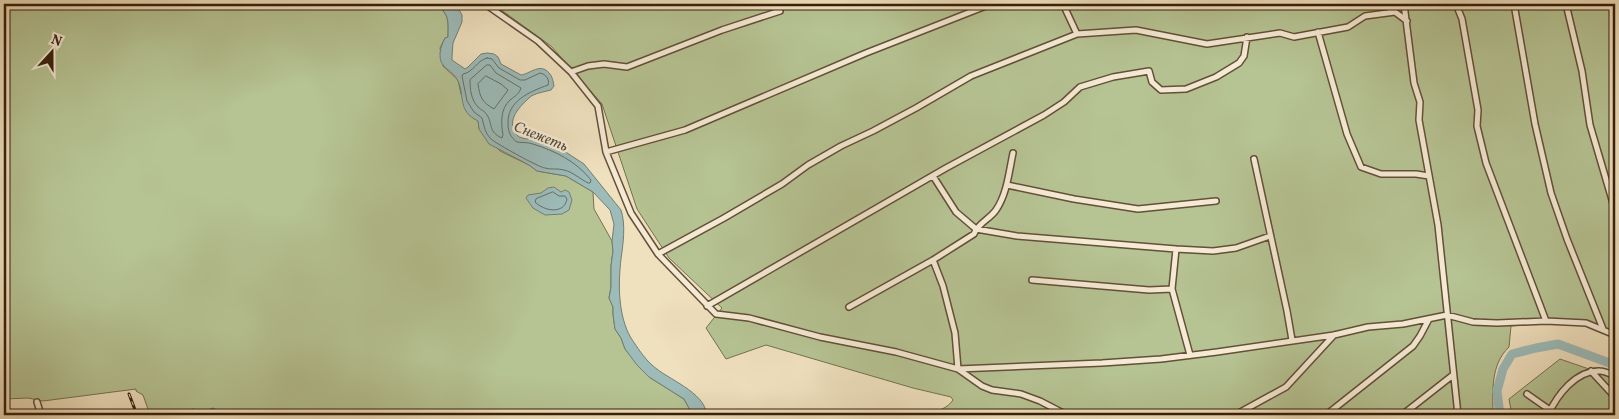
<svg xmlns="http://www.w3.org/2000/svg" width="1619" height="419" font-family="Vollkorn,serif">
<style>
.green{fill:#b6c393;stroke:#76714f}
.water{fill:#9cbbb9;stroke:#737d73}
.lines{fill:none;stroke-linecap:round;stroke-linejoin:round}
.shore{stroke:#696d62;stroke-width:1}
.river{stroke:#9cbbb9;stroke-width:9}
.street-casing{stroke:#644f38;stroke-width:8}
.street{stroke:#f5ebd5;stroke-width:5}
.rail-casing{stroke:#361f0b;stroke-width:3}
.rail{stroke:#f5ebd5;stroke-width:1;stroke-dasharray:4;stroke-linecap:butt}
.labels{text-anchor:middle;stroke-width:5;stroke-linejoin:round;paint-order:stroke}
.water-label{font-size:15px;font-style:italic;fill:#554e3f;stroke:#f5ebd5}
</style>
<rect width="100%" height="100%" fill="#efe0be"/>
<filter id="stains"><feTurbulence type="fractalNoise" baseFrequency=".004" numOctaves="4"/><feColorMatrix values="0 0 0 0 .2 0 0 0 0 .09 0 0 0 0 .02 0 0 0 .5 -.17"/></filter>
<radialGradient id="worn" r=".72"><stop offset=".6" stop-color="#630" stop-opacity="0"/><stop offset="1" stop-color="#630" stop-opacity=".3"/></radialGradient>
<path class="green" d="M4,4h435c2,4 5,7 7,11 3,6 2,16 2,22l-3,1 -5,10 3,18 15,14 3,14 12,24 5,2 1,9 21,22 29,14 8,6 29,5 27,16 1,17 18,32 1,10 -2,15v21l-2,11 4,9v7l2,15 6,9 4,11 24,28 35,22 6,11v5h-429l-7,-5 -9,5c-10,-2 -23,-1 -32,-7l-8,3 -13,-2 -3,2 1,4h-33l-8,-3 -6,-17 -7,-4v-2l-93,12 -15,-3 -24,1z
M493,4h593l3,5 29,-2 2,-3h495v328l-29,-12 -75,6 -2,21c-19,18 -16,45 -16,68h-564c8,-4 19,-7 24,-15l-2,-3 -38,-9 -147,-43 -40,14 -20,-31 16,-20 -53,-50 -32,-49 -35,-105 -51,-58z
M1560,359l55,19v37h-103l-3,-16z"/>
<path class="water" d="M439,4h17l6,11v7l-9,21 -1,13v4l13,9 3,-2 13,-13 6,-1 7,1 4,3 3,7 20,11c8,-1 18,-11 26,-4 5,4 6,9 7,15l-3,4c-7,2 -17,3 -22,8 -11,10 -25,25 -10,39l7,2 5,-1 30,11 23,15 37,46c5,15 2,34 0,49 -3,25 -3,57 10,79 6,9 13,20 21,27 16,15 52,26 55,50h-17v-5l-6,-11 -35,-22 -12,-12 -12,-16 -4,-11 -6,-9 -2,-15v-7l-4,-9 2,-11v-21l2,-15 -1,-10 2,-17 -4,-14 -17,-18 -27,-16 -29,-5 -8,-6 -40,-21 -10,-15 -1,-8c-21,-10 -13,-26 -20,-40 -6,-13 -19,-11 -18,-28 1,-6 2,-9 5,-15l3,-1c0,-6 1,-16 -2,-22 -2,-4 -5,-7 -7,-11z
M554,187l7,5 4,-2 4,2 3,8 -3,10 -7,4 -17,1 -12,-7 -7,-10 2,-3 13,-2 7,-5z"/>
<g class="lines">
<path class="shore" d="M487,58l5,1 7,9 21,12h5l15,-7c6,1 10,7 8,12 -19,7 -41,16 -40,39 0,8 3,14 9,18 5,1 11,0 16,2 22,7 43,17 58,36l-1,3h-2c-8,-4 -15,-11 -24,-13 -6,-2 -13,0 -19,-2 -5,0 -50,-25 -54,-29 -6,-6 -7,-13 -9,-21l-8,-6 -7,-11 -5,-25 1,-2c11,-2 13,-13 24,-16z
M487,65h3l6,8 25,15c-2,6 -6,8 -11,12 -10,9 -9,24 -7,35l-1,3c-14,-6 -9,-14 -15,-23 -2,-4 -6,-5 -9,-8 -7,-7 -8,-18 -8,-27z
M486,76l15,8 7,6 -14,19c-12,-7 -14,-11 -16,-25z
M553,192l6,4h6l2,3c-3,16 -23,12 -32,3l1,-3z"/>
<path class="river" d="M1500,415l-3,-24 6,-22 9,-15 24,-6 22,-4 57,21"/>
<defs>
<path id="street" d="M485,4l53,37 33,31 27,34 8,46 25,61 27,41 58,60 33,4 71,19 76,15 62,17 24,17 10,4 29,4 19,7 27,14
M1063,4l14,30
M1381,4l13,7
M1404,4l10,79 6,19 -1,18 19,105 20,190
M1456,4l6,15 16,91 -1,16 9,37 60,158
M1514,4l21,120 16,69 16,46 36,90
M1566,4l16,67 8,54 25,85
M1318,32l29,102 14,33 20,7h35l13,2
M571,72l17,-6 16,-2 23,3 95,-37 58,-19
M606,152l79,-22 181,-77 125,-49
M1254,159l33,152 5,29
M933,176l23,36 20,17 41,7 159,13 37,2 23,-3 34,-12
M1007,185l67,14 64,10 78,-8
M1176,249l-4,40 18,66
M658,254l66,-36 58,-34 26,-19 33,-19 32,-15 43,-23 55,-32 106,-42 59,-4 71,14 73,-11 14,4 54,-10 17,-11 30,-4 12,9
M933,260l10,26 12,47 3,36
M1032,280l117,10 23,-1
M707,306l239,-138 98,-53 20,-13 16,-15 33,-10 36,-6 3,11 9,8 25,-1 30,-12 23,-14 5,-7 3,-19
M849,307l84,-47 41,-26c4,-11 16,-15 22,-24 11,-16 13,-38 17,-57
M958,369l144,-6 59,-4 56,-7 117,-17 34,-8 35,-3 44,-9 26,7 24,1 49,-2 40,2 29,12
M1591,371l24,26
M1527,394l30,21
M37,402l4,13
M1235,415l51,-28 48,-52
M1326,415l87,-69 7,-10 9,-17
M1402,415l51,-40
M1548,415c9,-20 28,-45 52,-44 5,0 10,3 15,5"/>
</defs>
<use href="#street" class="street-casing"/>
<use href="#street" class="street"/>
<defs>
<path id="rail" d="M129,394l8,21"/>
</defs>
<use href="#rail" class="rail-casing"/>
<use href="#rail" class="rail"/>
</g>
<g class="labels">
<g class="water-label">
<text transform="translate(541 136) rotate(22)" y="5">Снежеть</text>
</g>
</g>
<rect width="1619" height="419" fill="none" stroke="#efe0be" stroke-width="20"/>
<rect x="5" y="5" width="1609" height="409" fill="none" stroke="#361f0b" stroke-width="2.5"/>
<rect x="10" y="10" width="1599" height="399" fill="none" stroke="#361f0b"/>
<g transform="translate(52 52) rotate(21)" stroke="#f5ebd5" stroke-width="4" paint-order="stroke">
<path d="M0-4L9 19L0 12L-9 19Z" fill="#361f0b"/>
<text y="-8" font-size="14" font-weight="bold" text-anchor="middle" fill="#361f0b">N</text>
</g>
<rect width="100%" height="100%" filter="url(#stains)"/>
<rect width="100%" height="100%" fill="url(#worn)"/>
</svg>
